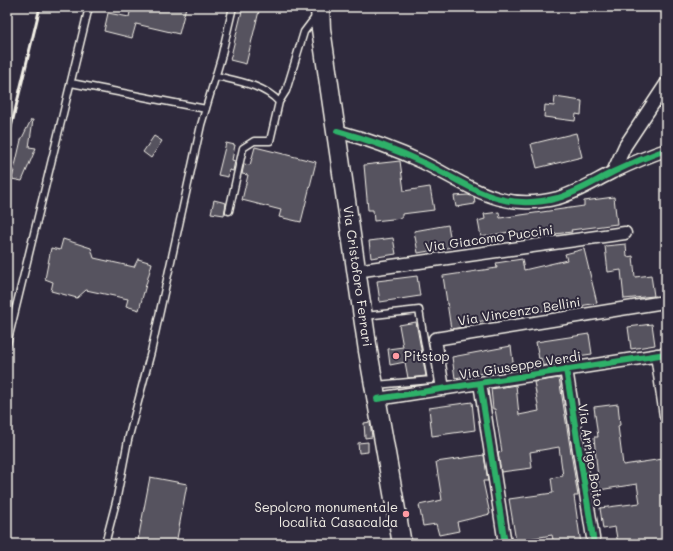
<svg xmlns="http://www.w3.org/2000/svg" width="673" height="551" font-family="Mali,sans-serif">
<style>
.building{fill:#56525f;stroke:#f4f1e8}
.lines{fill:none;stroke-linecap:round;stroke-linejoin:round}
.service-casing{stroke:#f4f1e8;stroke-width:9}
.minor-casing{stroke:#f4f1e8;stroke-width:15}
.secondary-casing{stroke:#f4f1e8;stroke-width:21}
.service{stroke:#2f2a3d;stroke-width:6}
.minor{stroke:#2f2a3d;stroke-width:12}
.secondary{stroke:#2f2a3d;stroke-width:18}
.rail{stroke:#f4f1e8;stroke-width:3}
.cycleway-casing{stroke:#2f2a3d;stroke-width:8}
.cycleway{stroke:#2db169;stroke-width:6}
.poi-dot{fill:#ff9aa2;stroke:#2f2a3d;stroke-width:1.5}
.labels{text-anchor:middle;stroke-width:4;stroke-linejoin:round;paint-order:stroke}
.street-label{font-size:13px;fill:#f4f1e8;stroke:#2f2a3d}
.poi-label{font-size:13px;fill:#f4f1e8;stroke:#2f2a3d;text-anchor:start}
</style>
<rect width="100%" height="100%" fill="#2f2a3d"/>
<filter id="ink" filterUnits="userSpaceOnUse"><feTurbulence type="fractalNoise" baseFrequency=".025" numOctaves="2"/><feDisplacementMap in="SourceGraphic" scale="8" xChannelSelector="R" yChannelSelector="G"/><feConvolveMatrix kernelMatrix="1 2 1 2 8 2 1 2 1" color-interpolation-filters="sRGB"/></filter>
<g filter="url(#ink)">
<path class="building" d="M131,7h55l-7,27 -43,-10 -4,14 -28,-7 4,-18 21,4z
M243,7h17l-14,57 -16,-4z
M555,97l27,4 -1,14 -5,-1 -1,7 -31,-4 1,-12 9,1z
M31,120h2l-4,27 7,1 -14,33 -10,-2 9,-39z
M576,133l6,24 -45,11 -6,-24z
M154,136l8,5 -11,17 -8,-6z
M226,143l9,2 -3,15 3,1 -2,10 -4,-1 -1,7 -10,-2z
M255,147l61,15 -15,60 -22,-5 2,-7 -39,-10 6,-25 -6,-1 2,-10 6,1z
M400,161l4,30 26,-4 4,23 -32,4v4l-28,3 -1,-11h-5l-4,-45z
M468,195l6,2 1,7 -19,3 -2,-11z
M614,197l3,27 -46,6 1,2 -27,3 -1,-4 -34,4 -1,-3 -28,5 -3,-16 7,-2 -1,-5 15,-2 1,6 84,-12v-5z
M214,200l12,3 -2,12 -13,-2z
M448,225l4,22 -34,6 -4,-22z
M393,238l3,16 -25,4 -2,-17z
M63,239l28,9 3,10 40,9 4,-8 14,4 -13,47 -13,-4 2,-7 -42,-9 -9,8 -26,-7 2,-9 -8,-3 6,-31 9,2z
M626,244l1,13 6,-1 2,21 16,-2 3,21 -30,3 -3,-29 -13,2 -3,-26z
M584,249l13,54 -17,3v-1l-73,11v1l-31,5 1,3 -26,4 -8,-53 54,-8 -1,-5 26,-4 2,11 43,-10 -2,-6z
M417,276l3,20 -40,6 -3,-21z
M416,322l10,54 -18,2 -3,-16 -15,3 -2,-16 15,-2 -4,-22z
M652,324l3,21 -24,4 -3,-22z
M589,334l3,20 -36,5v4l-13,3 -2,-8 -2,1 -3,-17z
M511,346l3,24 -25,4v-2l-34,6 -3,-21z
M559,378l19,118h-4l7,48h-27l-2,-9 -36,6 -7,-42 44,-6 -2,-15 12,-2 -4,-29 -29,5 2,16 -31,4 -3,-19 4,-1 -7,-43h-2l-2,-20 25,-4 3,30 20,-4 -5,-29z
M472,402l3,28 -43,6 -3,-28z
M618,404l2,21 -2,1 5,39 40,-6 3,20v65h-48l-3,-17 -12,2 -3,-21 40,-5 -3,-19 -38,6 -5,-53h4l-4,-30z
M370,422l2,15 -7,1 -1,-15z
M368,442v10l-9,1 -1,-10z
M484,455l4,26h-5l7,33 -33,8 2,9 -20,4 -3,-11 -13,2 -4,-21 23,-5 -6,-38z
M150,477l37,7 -11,60h-18l-20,-4z"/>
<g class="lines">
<defs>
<path id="service" d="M216,76c21,5 48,9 63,26l-9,39h-16l-11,7 -14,63
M71,83l135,26
M279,102l7,-11 18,-59 12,-16
M365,316l54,-6 12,70 -55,5
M7,344l82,-337
M105,544l11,-42 12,-62 23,-88 50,-227 20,-67 12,-51"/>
<path id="minor" d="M337,131c29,8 58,18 85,31 49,24 78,51 136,36 20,-6 37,-17 55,-26 17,-8 35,-16 53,-22
M613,172l12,-26 41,-62
M356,271l269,-38
M657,355l9,61
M566,369l28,175
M480,383l25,161
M443,389l-8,-50 223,-36
M377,399l289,-45"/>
<path id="secondary" d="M320,7l1,22 47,322 34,193"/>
</defs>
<use href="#service" class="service-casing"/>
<use href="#minor" class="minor-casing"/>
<use href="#secondary" class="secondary-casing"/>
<use href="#service" class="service"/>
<use href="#minor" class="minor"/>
<use href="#secondary" class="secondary"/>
<path class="rail" d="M7,144l33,-137"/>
<defs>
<path id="cycleway" d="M337,131c29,8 58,18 85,31 49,24 78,51 136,36 20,-6 37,-17 55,-26 17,-8 35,-16 53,-22
M566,369l28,175
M480,383l25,161
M377,399l289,-45"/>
</defs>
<use href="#cycleway" class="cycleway-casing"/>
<use href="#cycleway" class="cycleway"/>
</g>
</g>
<g class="poi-dot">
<circle cx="396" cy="356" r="4"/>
<circle cx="406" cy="514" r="4"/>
</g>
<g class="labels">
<g class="street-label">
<text transform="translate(489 238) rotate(-8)" y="5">Via Giacomo Puccini</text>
<text transform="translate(358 276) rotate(82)" y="5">Via Cristoforo Ferrari</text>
<text transform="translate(519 311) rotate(-9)" y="5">Via Vincenzo Bellini</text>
<text transform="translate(520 365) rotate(-9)" y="5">Via Giuseppe Verdi</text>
<text transform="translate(591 455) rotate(81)" y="5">Via Arrigo Boito</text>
</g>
<g class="poi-label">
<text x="404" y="361">Pitstop</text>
<text x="398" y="512" text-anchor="end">Sepolcro monumentale<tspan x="398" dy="15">località Casacalda</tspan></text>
</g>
</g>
<rect width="673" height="551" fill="none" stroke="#2f2a3d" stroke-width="24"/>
<rect x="12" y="12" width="649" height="527" fill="none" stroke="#f4f1e8" stroke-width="1.5" filter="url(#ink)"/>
</svg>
